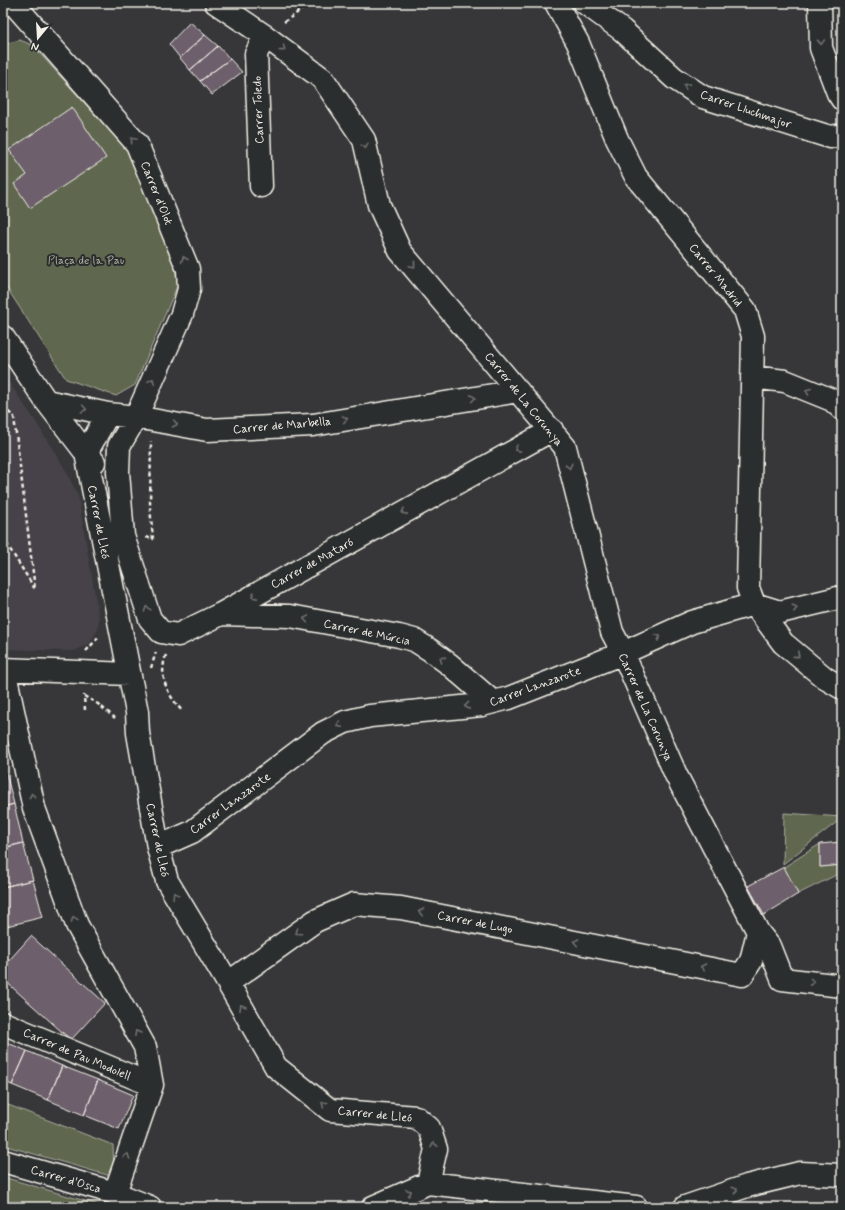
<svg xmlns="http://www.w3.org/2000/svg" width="845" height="1210" font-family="Mynerve,sans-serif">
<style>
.built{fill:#474349}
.green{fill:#5f684f;stroke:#aaac9c}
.building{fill:#6d5f6c;stroke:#f4f1e8}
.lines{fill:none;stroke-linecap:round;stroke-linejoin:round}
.minor-casing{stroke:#f4f1e8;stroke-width:25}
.path{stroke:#f4f1e8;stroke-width:2.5;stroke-dasharray:4 3;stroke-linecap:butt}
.minor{stroke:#2a2d2e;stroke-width:22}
.oneway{stroke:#71726f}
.labels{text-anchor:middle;stroke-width:4;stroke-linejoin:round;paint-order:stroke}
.street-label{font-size:12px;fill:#f4f1e8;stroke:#2a2d2e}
.park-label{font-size:12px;fill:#b1b3a3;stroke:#2a2d2e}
</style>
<rect width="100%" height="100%" fill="#37373a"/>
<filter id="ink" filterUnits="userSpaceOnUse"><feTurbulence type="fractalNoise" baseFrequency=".025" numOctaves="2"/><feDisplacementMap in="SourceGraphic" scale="8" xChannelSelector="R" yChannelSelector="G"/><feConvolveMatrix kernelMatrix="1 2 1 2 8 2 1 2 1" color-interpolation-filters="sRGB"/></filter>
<g filter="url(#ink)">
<path class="built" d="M3,374l31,45 32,52 12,25 21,123 -2,12 -8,13 -15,7 -71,-2z"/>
<path class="green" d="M20,40l12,5 97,107 43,102 6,30 -43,101 -19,11 -50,-17 -63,-97v-227l5,-12z
M784,813l58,4v1l-59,46z
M820,844v23l22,-2v7l-44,22 -14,-27z
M3,1103l110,42 1,32 -111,-32z
M3,1177l103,30h-103z"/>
<path class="building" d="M190,22l15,13 -25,23 -11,-14z
M205,35l13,11 -28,24 -10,-12z
M218,46l12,13 -30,22 -10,-11z
M230,59l12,13 -30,23 -12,-14z
M72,107l34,51 -76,50 -16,-24 13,-9 -18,-25z
M3,769h2l9,35 -11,3z
M14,804l9,39 -20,5v-41z
M841,842l1,23 -22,2v-23z
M23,843l10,37 -30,7v-39z
M784,867l14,27 -34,21 -16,-29z
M33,880l10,37 -40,10v-40z
M31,936l74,67 -34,37 -68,-61v-12z
M3,1041l24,10 -15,34 -9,-4z
M27,1051l35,15 -14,34 -36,-15z
M62,1066l36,14 -14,35 -36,-15z
M98,1080l35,15 -14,34 -35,-14z"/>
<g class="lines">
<defs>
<path id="minor" d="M13,3l124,141 51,125 1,20 -7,25 -46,103 -17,29 -1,26 5,64 27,83 11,13 17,3 43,-21 331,-184
M216,3l49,33 58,43 41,61 15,65 21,46 165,196 47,185 11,21 53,122 82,157 11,14 13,33 60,7
M556,3l22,40 39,96 19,38 109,133 8,26 -5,252 6,16 29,39 42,35 17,10
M585,3l37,27 52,48 29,19 127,40 12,-2
M820,3l1,45 17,45 4,6
M261,186l-5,-132 9,-18
M3,337l43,64 40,52 8,9
M752,377l33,4 47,19 10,9
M46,401l62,13 28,3 71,13 106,-5 205,-34
M108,414l-22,39 51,259 1,21 20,114 9,34 61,102 48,84 54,43 86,7 13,11 7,21 -8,34
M223,614l67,2 109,20 15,4 16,10 19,14 44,38
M3,669l126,5
M4,669l30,139 43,117 68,122 7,38 -37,108
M158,847l34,-15 131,-99 22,-11 25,-6 112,-11 27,-7 114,-45 69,-31 62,-18 26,8 62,-15
M228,983l87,-62 39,-17 47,4 341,67 9,-14 7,-29
M3,1023l149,62
M3,1161l112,32 35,14
M373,1207l55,-24 208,24
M685,1207l62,-21 53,-13 42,2"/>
</defs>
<use href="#minor" class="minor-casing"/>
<path class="path" d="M284,22l27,-19
M3,407l11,10 21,172 -32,-51
M146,537l7,2 -3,-32 1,-66
M86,651l10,-11 3,-5
M166,655c-8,23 2,40 17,57
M151,668l5,-16
M85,710l-1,-14 14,8 17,14"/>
<use href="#minor" class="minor"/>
</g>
<defs><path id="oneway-chevron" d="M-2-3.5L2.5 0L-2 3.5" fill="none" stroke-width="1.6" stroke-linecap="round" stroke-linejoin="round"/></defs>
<g class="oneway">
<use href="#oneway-chevron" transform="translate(821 42) rotate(88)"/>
<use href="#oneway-chevron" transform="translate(283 49) rotate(37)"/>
<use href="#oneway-chevron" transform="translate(686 86) rotate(-147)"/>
<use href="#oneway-chevron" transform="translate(133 140) rotate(-130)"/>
<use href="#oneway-chevron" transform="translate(365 146) rotate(76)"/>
<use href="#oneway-chevron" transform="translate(184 259) rotate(-112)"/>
<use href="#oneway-chevron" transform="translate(413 265) rotate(50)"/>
<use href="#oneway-chevron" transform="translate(152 381) rotate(-65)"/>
<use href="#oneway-chevron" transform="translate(808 391) rotate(-158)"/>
<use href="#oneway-chevron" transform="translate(473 398) rotate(-9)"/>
<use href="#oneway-chevron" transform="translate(84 409) rotate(12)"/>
<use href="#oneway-chevron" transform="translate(345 419) rotate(-9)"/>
<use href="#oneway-chevron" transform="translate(175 424) rotate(12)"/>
<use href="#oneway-chevron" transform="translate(517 449) rotate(151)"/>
<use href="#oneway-chevron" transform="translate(569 466) rotate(76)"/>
<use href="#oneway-chevron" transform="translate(404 512) rotate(151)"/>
<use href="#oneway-chevron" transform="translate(254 596) rotate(151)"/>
<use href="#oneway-chevron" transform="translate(795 608) rotate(-13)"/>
<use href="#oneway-chevron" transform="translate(147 609) rotate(-108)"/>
<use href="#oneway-chevron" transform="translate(306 619) rotate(-170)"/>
<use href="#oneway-chevron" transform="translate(658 637) rotate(-25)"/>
<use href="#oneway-chevron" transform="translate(797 655) rotate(40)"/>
<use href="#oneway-chevron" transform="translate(442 659) rotate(-144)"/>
<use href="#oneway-chevron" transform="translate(467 706) rotate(174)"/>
<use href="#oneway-chevron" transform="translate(339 725) rotate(154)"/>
<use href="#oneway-chevron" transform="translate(32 796) rotate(-102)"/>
<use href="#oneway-chevron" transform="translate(175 895) rotate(-121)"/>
<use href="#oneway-chevron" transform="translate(421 912) rotate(-169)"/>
<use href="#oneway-chevron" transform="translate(74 919) rotate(-110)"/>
<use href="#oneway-chevron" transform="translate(298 932) rotate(145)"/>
<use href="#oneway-chevron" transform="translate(576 942) rotate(-169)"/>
<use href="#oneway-chevron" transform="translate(703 967) rotate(-169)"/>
<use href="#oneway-chevron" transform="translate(812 982) rotate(7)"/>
<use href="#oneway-chevron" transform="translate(242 1007) rotate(-120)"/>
<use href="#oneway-chevron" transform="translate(137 1033) rotate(-119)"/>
<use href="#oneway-chevron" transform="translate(324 1104) rotate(-142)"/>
<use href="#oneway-chevron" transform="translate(434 1145) rotate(-101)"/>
<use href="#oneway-chevron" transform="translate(127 1156) rotate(-71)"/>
<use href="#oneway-chevron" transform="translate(735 1190) rotate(-18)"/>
<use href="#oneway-chevron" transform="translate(409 1192) rotate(-23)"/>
</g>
</g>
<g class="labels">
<g class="street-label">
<text transform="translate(746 109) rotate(19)" y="4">Carrer Lluchmajor</text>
<text transform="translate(258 110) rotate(-92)" y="4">Carrer Toledo</text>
<text transform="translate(157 193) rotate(68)" y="4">Carrer d'Olot</text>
<text transform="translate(716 275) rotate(51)" y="4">Carrer Madrid</text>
<text transform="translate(524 399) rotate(51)" y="4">Carrer de La Corunya</text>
<text transform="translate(282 425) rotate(-5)" y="4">Carrer de Marbella</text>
<text transform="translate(99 522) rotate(79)" y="4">Carrer de Lleó</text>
<text transform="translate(312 563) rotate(-29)" y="4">Carrer de Mataró</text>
<text transform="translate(367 632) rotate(12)" y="4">Carrer de Múrcia</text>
<text transform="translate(535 686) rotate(-20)" y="4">Carrer Lanzarote</text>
<text transform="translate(646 707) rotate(66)" y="4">Carrer de La Corunya</text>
<text transform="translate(230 803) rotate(-36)" y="4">Carrer Lanzarote</text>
<text transform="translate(158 840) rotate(78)" y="4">Carrer de Lleó</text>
<text transform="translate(475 922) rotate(11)" y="4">Carrer de Lugo</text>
<text transform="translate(77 1054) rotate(23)" y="4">Carrer de Pau Modolell</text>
<text transform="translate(375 1114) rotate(6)" y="4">Carrer de Lleó</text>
<text transform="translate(66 1179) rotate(16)" y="4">Carrer d'Osca</text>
</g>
<g class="park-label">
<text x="86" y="264">Plaça de la Pau</text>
</g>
</g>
<rect width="845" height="1210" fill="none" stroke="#2a2d2e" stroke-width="16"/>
<rect x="8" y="8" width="829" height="1194" fill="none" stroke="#f4f1e8" stroke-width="1.5" filter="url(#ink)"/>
<g transform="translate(38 38) rotate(198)" stroke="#2a2d2e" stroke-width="3" paint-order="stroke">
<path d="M0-3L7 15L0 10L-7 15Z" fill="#f4f1e8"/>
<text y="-6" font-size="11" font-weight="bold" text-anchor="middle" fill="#f4f1e8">N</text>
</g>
</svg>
